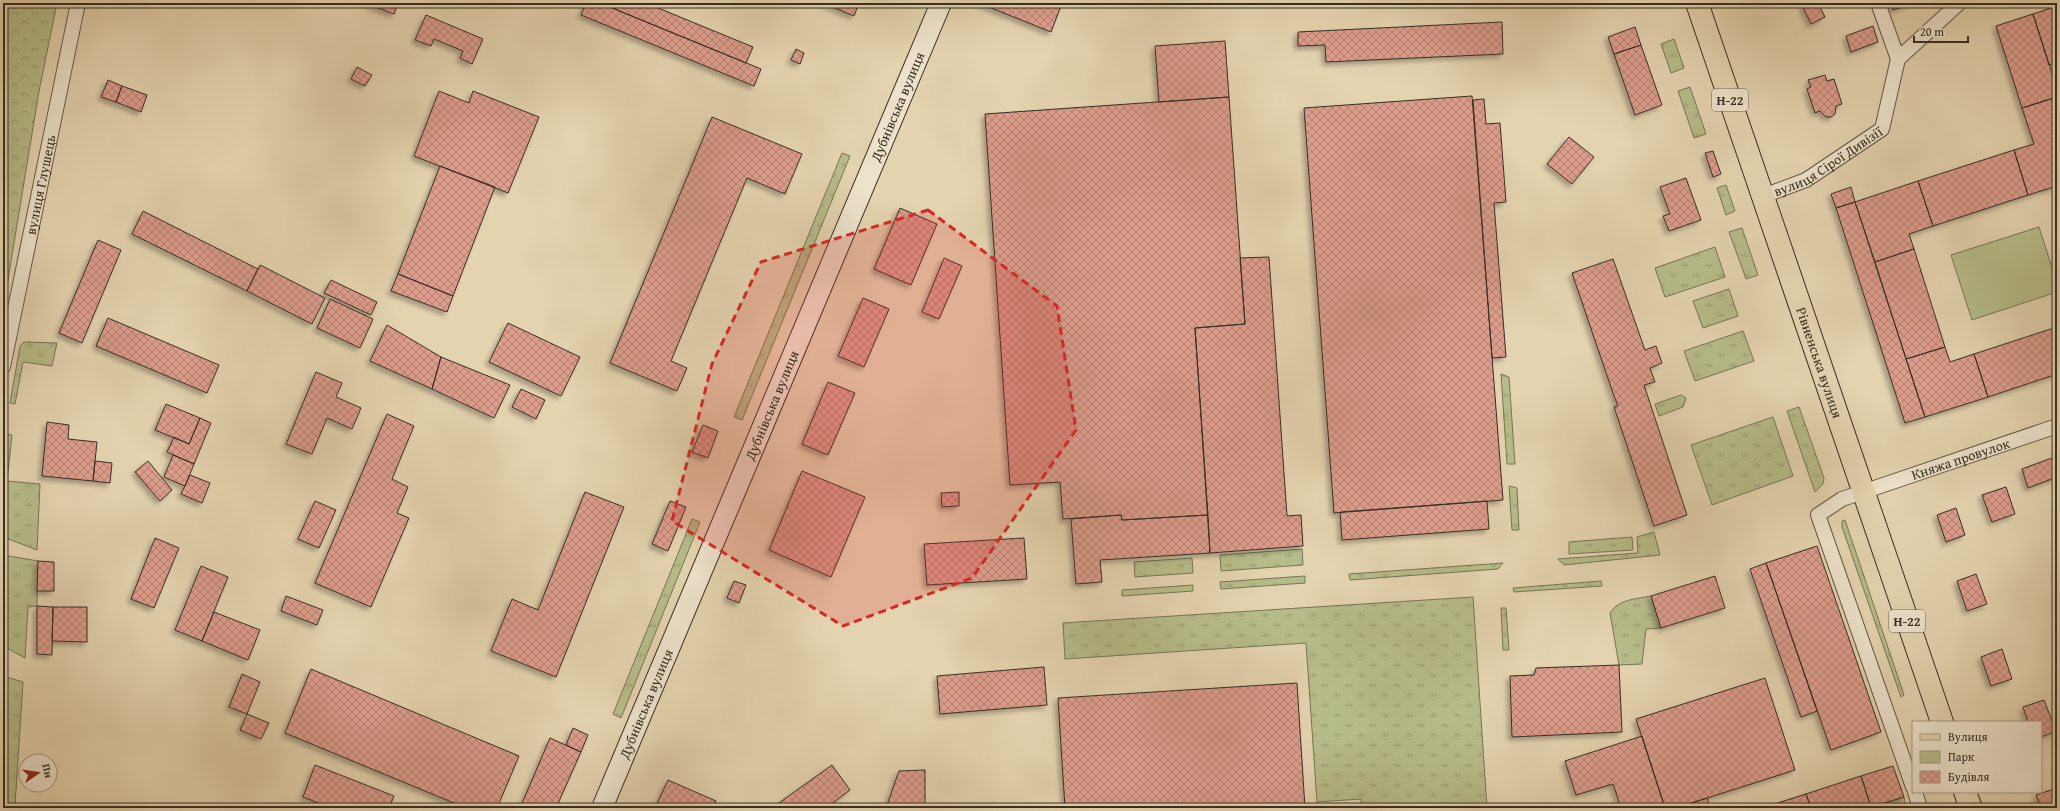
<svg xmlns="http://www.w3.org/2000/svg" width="2060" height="811" font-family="'Gentium Book Plus',serif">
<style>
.grass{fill:url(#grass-tufts);stroke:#767556}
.forest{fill:url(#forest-crowns);stroke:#767556}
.park{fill:#b6bc89;stroke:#767556}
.building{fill:url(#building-cross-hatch);stroke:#372e22;filter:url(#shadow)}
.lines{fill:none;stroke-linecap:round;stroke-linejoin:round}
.minor-casing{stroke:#625745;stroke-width:16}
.secondary-casing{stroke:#372e22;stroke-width:22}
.primary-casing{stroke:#372e22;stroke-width:24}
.minor{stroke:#ede2cb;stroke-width:14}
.secondary{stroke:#ede2cb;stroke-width:20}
.primary{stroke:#e4d3af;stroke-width:22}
.marked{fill:#d62828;fill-opacity:0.2;stroke:#d62828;stroke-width:3;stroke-dasharray:8 5;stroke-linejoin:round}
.labels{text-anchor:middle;stroke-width:3.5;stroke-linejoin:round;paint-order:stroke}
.shield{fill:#ede2cb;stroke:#6e6455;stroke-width:1}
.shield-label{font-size:13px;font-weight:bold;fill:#372e22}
.street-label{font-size:14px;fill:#372e22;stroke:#ede2cb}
</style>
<defs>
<pattern id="grass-tufts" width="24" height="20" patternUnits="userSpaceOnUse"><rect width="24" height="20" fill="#b6bc89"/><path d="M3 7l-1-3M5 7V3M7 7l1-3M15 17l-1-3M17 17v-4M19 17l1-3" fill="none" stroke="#959970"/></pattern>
<pattern id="forest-crowns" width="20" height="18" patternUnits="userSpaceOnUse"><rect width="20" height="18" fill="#b6bc89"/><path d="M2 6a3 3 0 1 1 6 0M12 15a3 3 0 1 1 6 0" fill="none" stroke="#959970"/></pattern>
<pattern id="building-cross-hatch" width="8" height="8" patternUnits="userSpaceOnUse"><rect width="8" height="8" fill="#dd9d8c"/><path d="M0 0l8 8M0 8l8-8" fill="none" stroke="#b48072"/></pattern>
<filter id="shadow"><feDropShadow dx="-3.5" dy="3.5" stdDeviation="2" flood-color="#0004"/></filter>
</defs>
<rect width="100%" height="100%" fill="#e4d3af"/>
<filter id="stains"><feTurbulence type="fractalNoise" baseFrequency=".005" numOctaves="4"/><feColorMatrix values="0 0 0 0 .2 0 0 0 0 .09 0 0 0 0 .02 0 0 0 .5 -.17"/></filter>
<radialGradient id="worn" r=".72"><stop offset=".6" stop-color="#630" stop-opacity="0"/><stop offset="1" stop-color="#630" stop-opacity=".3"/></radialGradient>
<path class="grass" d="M1674,39l10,29 -13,5 -10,-29z
M1690,87l16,47 -12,4 -16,-47z
M842,153l8,3 -108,264 -8,-3z
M1726,185l9,26 -9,4 -9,-27z
M1742,228l16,47 -12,4 -17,-47z
M1715,247l10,30 -60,20 -10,-29z
M1729,289l9,27 -35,12 -10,-27z
M1743,331l11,30 -59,20 -11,-30z
M24,342l33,1 -5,23 -29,-4 -8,42 -5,-1 10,-57z
M1501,374l8,3 6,87h-8z
M1681,395l5,3 -3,9 -24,9 -4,-12z
M1799,407l25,71 -1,6 -8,8 -28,-81z
M1773,417l20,59 -81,29 -21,-60z
M5,434l7,1 -5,46 33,3 -3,66 -34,-13v-85z
M1509,486l8,2 2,42h-7z
M692,519l8,3 -79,196 -8,-4z
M1845,520l59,175 -3,2 -59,-170v-6z
M1654,532l6,23 -96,10 -6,-6 80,-6 -1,-16z
M1632,537l1,13 -64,4v-12z
M1302,549l1,16 -82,6 -1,-16z
M3,555l35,6 -1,45 -9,1 -3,51 -22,-12z
M1192,558l1,15 -58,4 -1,-15z
M1503,563l-5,6 -148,11 -1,-6z
M1305,576v7l-84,6 -1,-7z
M1601,581l1,5 -88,6 -1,-4z
M1193,585v6l-71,5v-6z
M1651,596l10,32 -15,1 -4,35 -23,1 -9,-52c9,-14 26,-14 41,-17z
M1473,597l14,211h-126v-9l-44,3 -11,-159 -241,16 -2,-36z
M1501,608h5l3,42h-6z
M3,676l20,6 -8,124 -12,-4z
M1904,797l2,11h-37z"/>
<path class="forest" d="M3,3h54l-18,88 -36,219z"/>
<path class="park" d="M2039,227l18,56v9l-85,28 -21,-65z"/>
<path class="building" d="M365,3h33l-4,11z
M586,3h14l161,66 -7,17 -173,-71z
M600,3h46l107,44 -7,16z
M823,3h36l-5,13z
M979,3h83l-11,29z
M1807,3h11l7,14 -14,7 -9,-19z
M1890,3h23l-20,7z
M2057,6v56l-8,3 -16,-51z
M2033,14l24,75v8l-35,11 -26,-82z
M426,15l57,24 -11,25 -12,-6 3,-7 -29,-12 -3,7 -16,-6z
M1502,22l1,32 -177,8 -1,-17 -27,1v-14z
M1873,26l5,16 -27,10 -5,-16z
M1635,27l6,18 -27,9 -6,-17z
M1225,41l4,56 -70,5 -4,-56z
M1641,45l21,60 -27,10 -21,-61z
M796,49l8,4 -4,11 -9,-4z
M357,67l15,8 -7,11 -14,-7z
M1825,75l2,6 7,-2 8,25 -6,2 -1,8 -4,3h-5l-6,-6 -5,2 -8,-24 4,-2 -3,-7z
M108,80l14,6 -6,16 -15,-5z
M122,86l25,9 -6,17 -25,-10z
M439,91l30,12 4,-12 66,26 -31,76 -94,-37z
M1472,96l31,404 -169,13 -30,-405z
M1229,97l16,227 -50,4 13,187 -86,5 -1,-5 -58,4 -3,-37 -50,3 -25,-371z
M2057,97v89l-29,9 -14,-45 20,-6 -12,-36z
M1484,99l2,25 14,-1 6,79 -12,1 12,154 -14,1 -19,-258z
M712,117l90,37 -17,40 -38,-16 -76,183 16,7 -10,23 -67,-28z
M1569,137l25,20 -22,27 -25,-20z
M2014,150l14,45 -95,31 -15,-45z
M1713,151l8,23 -8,3 -8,-24z
M440,166l55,21 -42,109 -55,-22z
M1686,178l15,42 -32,11 -6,-15 7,-2 -10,-27z
M1918,181l15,45 -24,8 5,15 -39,13 -20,-60z
M1851,187l4,15 -19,6 -5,-14z
M1855,202l70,215 -20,6 -69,-215z
M900,208l37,16 -26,61 -37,-16z
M143,211l115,58 -11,22 -115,-57z
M98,240l23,10 -39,93 -23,-10z
M1914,249l31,98 -39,12 -31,-97z
M1269,257l18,259 14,-1 2,31 -93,7 -15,-225 50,-4 -5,-66z
M944,258l18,8 -23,53 -17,-7z
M1613,259l32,91 11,-4 6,17 -12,5 5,14 -11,3 43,130 -33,11 -40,-119 4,-1 -4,-10 -42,-123z
M260,265l65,33 -13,26 -65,-33z
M398,274l55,22 -6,16 -56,-21z
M331,280l46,22 -6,13 -47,-22z
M863,298l26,11 -25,58 -26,-11z
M330,299l43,20 -13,29 -43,-20z
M108,318l111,47 -12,28 -111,-47z
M508,323l72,34 -19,39 -72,-34z
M387,325l54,32 -9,32 -62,-28z
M2057,327v47l-69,23 -14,-43z
M1945,347l5,15 24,-8 14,43 -63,20 -19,-58z
M441,357l69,28 -16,33 -62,-29z
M316,372l26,11 -6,14 25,11 -9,21 -25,-11 -15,36 -26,-10z
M828,382l27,11 -27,62 -26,-11z
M521,389l24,11 -9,19 -24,-12z
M166,404l34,14 -11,26 -34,-14z
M387,414l27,12 -22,53 16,8 -11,26 12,5 -38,89 -56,-24z
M200,418l11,5 -17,41 -27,-12 7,-15 15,7z
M47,422l22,3 -1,14 29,3 -4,39 -51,-5z
M703,425l15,6 -10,27 -16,-6z
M173,455l21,9 -9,22 -21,-9z
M2052,458l5,19 -29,11 -6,-19z
M95,461l17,2 -2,20 -17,-2z
M148,461l24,29 -12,11 -25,-29z
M802,471l63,26 -34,80 -62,-27z
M190,475l20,8 -8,20 -21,-9z
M2006,487l9,27 -23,8 -10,-27z
M585,492l39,15 -68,170 -65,-26 21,-52 26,11z
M959,492v14l-17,1 -1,-14z
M315,501l21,9 -17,38 -21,-9z
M670,501l16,6 -18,44 -16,-7z
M1487,501l2,28 -147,11 -2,-28z
M1956,508l9,27 -19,7 -9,-27z
M1121,515l1,5 86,-5 2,38 -110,7 2,22 -26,2 -5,-65z
M155,538l24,10 -25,60 -23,-9z
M1024,538l3,41 -100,6 -3,-41z
M1817,546l64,186 -50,18 -65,-187z
M38,561l16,1v29h-17z
M1766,563l51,148 -16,6 -51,-148z
M201,566l27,11 -26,64 -27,-11z
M1976,574l11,30 -20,7 -10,-30z
M1715,576l10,32 -64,20 -10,-32z
M734,581l12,4 -7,18 -12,-5z
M286,596l37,14 -6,15 -36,-14z
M37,606l16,1 -1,48 -15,-1z
M53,607h34v35l-35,-1z
M214,612l46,18 -12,30 -46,-19z
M2002,649l10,30 -21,7 -10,-29z
M1619,665l3,67 -110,5 -2,-61 24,-1 2,-7z
M1044,667l3,38 -107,9 -3,-38z
M311,669l208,87 -22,52h-31l-181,-75z
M242,674l18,8 -13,32 -18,-7z
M1765,678l30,92 -119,38h-11l-29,-89z
M1297,683l8,125h-240l-7,-110z
M2044,700l12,31 -15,6v-15h-13l-5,-15z
M247,714l22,9 -8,16 -21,-9z
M573,728l15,7 -7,17 -15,-7z
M1642,736l23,72h-44l-8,-24 -37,11 -11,-34z
M550,738l31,14 -25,56h-36z
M315,765l79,31 -5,12h-58l-28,-11z
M832,765l18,25 -24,18h-54z
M1893,766l11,31 -33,10 -10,-31z
M925,770v38h-39l13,-37z
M1861,776l10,31 -60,1 -5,-14z
M668,780l48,21 -3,7h-58z
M2057,788v20h-16l-5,-13z
M1806,794l5,14h-49z
M1707,798l3,10h-34z
M287,803l11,5h-13z"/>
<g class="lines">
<defs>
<g id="minor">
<path d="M1878,3l20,56"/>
<path id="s1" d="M1763,196l43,-16 76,-51 16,-70 61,-56"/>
<path id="s2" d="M3,367l75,-364"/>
<path id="s3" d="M1913,787l-95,-272 24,-16 215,-73"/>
<path d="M1915,792l5,16"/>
</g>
<g id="secondary">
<path id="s4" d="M602,808l339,-805"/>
</g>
<g id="primary">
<path id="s5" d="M1697,3l245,719"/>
<path d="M1965,792l6,16"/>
</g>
</defs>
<use href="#minor" class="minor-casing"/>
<use href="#secondary" class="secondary-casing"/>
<use href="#primary" class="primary-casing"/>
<use href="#minor" class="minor"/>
<use href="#secondary" class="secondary"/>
<use href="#primary" class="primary"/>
</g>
<path class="marked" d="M928,210l129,96 19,124 -104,148 -129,48 -171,-105 40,-157 49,-102z"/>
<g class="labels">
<g class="shield">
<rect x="1712" y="89" width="36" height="22" rx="3"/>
<rect x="1889" y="610" width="36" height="22" rx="3"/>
</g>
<g class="shield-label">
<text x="1730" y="105">Н-22</text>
<text x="1907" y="626">Н-22</text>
</g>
<g class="street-label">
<text dy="5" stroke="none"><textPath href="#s4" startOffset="761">Дубнівська вулиця</textPath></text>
<text dy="5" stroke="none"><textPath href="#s1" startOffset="74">вулиця Сірої Дивізії</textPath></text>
<text dy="5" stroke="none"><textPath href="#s2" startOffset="186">вулиця Глушець</textPath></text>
<text dy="5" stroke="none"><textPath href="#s5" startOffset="380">Рівненська вулиця</textPath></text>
<text dy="5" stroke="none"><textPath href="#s4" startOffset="437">Дубнівська вулиця</textPath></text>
<text dy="5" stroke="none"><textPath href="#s3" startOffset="442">Княжа провулок</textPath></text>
<text dy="5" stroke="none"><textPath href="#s4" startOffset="113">Дубнівська вулиця</textPath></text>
</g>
</g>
<rect width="2060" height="811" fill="none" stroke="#e4d3af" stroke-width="16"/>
<rect x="4" y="4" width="2052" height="803" fill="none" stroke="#372e22" stroke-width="2"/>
<rect x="8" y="8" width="2044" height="795" fill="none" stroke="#372e22"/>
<rect x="1912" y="721" width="130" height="72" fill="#ede2cb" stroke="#a49a87"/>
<rect x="1920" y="734" width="20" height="6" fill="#e4d3af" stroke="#a49a87"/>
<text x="1948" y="741" font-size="12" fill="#372e22">Вулиця</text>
<rect x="1920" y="751" width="20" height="12" fill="#b6bc89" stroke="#a49a87"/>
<text x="1948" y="761" font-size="12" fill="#372e22">Парк</text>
<rect x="1920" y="771" width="20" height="12" fill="url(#building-cross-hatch)" stroke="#a49a87"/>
<text x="1948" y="781" font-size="12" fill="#372e22">Будівля</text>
<g transform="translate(38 773) rotate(77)"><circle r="19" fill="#ede2cb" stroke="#a49a87"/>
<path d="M0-3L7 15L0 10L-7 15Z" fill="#8f2418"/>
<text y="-6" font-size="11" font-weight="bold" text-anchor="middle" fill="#372e22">Пн</text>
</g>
<path d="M1914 36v6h54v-6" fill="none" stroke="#372e22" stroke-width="2"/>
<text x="1920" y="36" font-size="12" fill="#372e22" stroke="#ede2cb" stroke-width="3" paint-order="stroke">20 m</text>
<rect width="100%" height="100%" filter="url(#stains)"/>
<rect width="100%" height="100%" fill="url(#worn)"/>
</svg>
